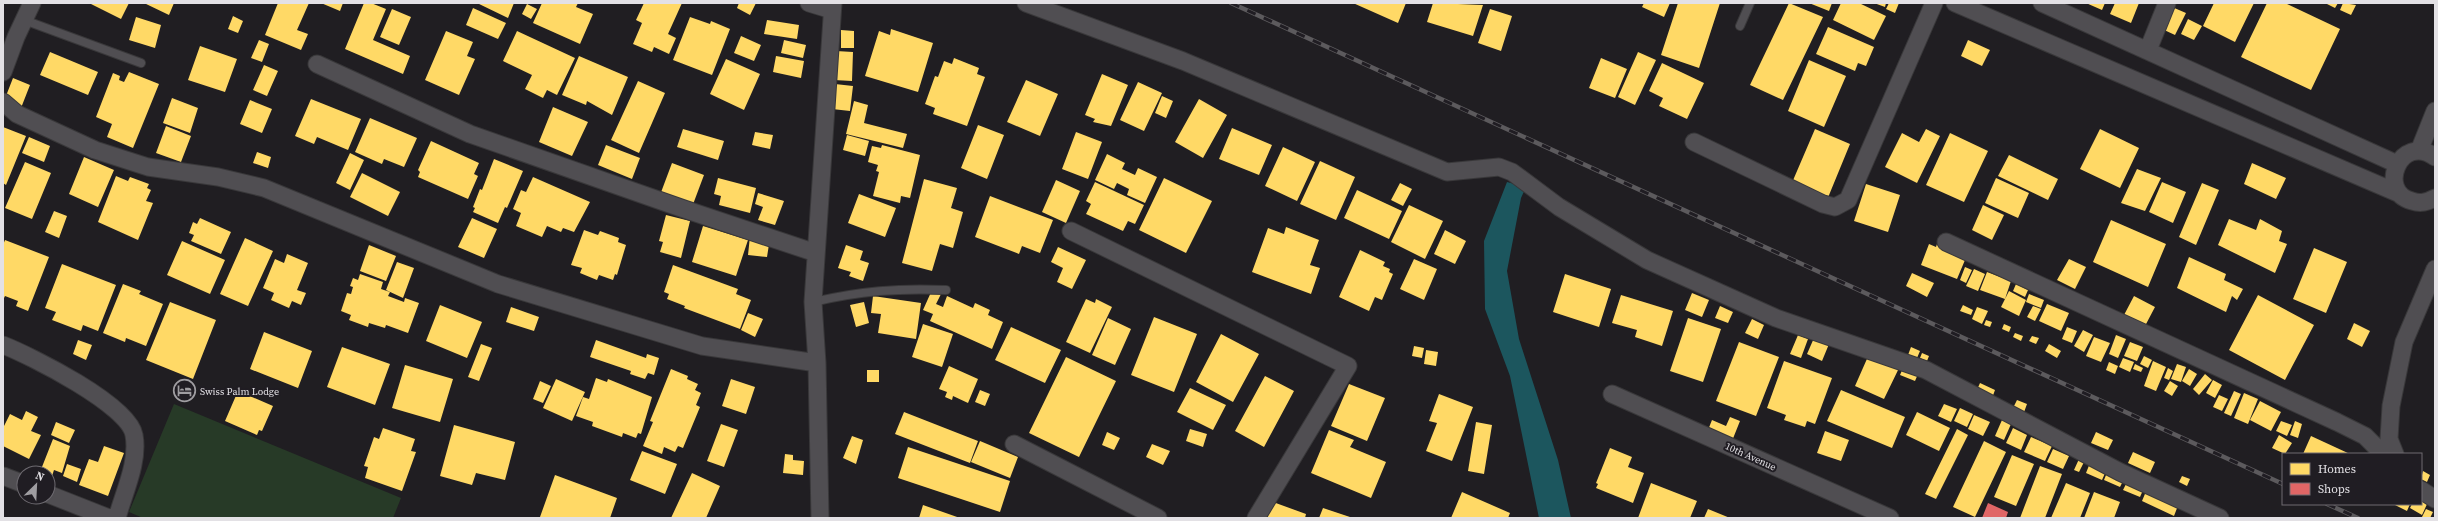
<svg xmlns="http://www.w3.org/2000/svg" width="2438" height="521" font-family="'Source Serif 4',serif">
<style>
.green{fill:#273a27}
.water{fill:#1c565e}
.homes{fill:#ffd966}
.shops{fill:#e06666}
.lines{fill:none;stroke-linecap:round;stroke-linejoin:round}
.service-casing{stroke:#39383a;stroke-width:10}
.minor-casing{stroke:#39383a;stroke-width:19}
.service{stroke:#504e52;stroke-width:8}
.minor{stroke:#504e52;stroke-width:17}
.rail-casing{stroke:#5c5a5d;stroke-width:4.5}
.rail{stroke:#201d23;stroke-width:3;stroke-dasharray:9;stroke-linecap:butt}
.labels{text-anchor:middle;stroke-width:4;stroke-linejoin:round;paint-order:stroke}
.poi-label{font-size:10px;fill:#e3e1e5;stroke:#201d23;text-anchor:start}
.street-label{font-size:10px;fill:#e3e1e5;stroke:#201d23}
</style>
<rect width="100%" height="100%" fill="#201e22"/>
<path class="green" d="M174,404l227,94 -8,20h-250l-14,-6z"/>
<path class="water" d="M1507,182l19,5 -5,11 -14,73 12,68 39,121 13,58h-32l-29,-142 -25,-67 -1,-68z"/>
<path class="homes" d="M89,3h40l-8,16z
M144,3h30l-5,12z
M278,3h31l-12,27 11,4 -7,16 -36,-15z
M321,3h22l-3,8z
M364,3h7l15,6 -13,31 37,16 -7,18 -58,-25z
M477,3h37l-6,15z
M542,3h36l-2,4 17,7 -13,30 -47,-21z
M644,3h38l-14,31 8,4 -7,16 -15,-7 -2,5 -19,-8 9,-21 -6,-3z
M739,3h17l-6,12 -13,-7z
M1353,3h53l-8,20z
M1433,3l50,2 -10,31 -46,-14z
M1644,3h26l-6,14 -22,-10z
M1678,3h42l-21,65 -38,-13z
M1789,3l34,14 -40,83 -33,-15z
M1809,3h23l-3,8z
M1841,3h18l27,13 -12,24 -41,-20z
M1874,3h12l-1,4z
M1889,3h10l-4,10 -9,-4z
M2086,3h19l-3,7z
M2115,3h24l-8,20 -21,-9z
M2214,3h40l-19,39 -32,-16z
M2267,3h18l55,26 -29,61 -70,-33z
M2325,3h13l-3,5z
M2343,3l13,2 -5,10 -11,-5z
M527,4l10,5 -6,10 -9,-5z
M2172,7l14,6 -11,22 -13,-6z
M473,8l33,15 -8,16 -32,-14z
M392,9l19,8 -12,28 -19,-8z
M1490,9l22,7 -11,35 -23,-8z
M233,16l10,5 -5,12 -10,-4z
M136,17l25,8 -6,23 -26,-8z
M690,17l20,7 1,-3 19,8 -18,46 -39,-15z
M2188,19l14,7 -8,14 -13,-6z
M767,20l32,5 -2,14 -33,-5z
M1828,27l46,20 -8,19 -8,-3 -3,8 -39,-17z
M891,29l42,14 -15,49 -53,-16 14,-45 11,4z
M841,30l13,1v17h-13z
M446,31l27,11 -6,14 8,3 -16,36 -34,-15z
M517,31l58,27 -18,37 -10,-5 -4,8 -18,-9 7,-14 -29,-14z
M741,36l20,9 -7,16 -20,-8z
M259,40l10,4 -7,18 -11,-4z
M784,40l22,5 -3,13 -22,-5z
M1968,40l22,10 -8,16 -21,-10z
M200,46l37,13 -12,33 -37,-12z
M836,51l17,1 -1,29 -18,-1z
M50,52l48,20 -10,23 -48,-20z
M1638,52l18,8 -21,45 -17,-8z
M579,56l49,21 -16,38 -25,-14 -1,4 -24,-10z
M776,56l28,5 -3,17 -28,-6z
M954,58l25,10 -2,6 8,3 -18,49 -34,-12 2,-6 -10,-4 10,-28 3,1 6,-16 8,3z
M1601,58l26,11 -12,29 -26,-10z
M726,59l34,15 -16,36 -34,-16z
M1809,60l37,16 -22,51 -36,-16z
M1662,63l42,20 -17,36 -28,-13 4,-8 -14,-7z
M264,65l14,6 -11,25 -14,-6z
M129,72l30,12 -26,64 -26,-11 5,-13 -16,-7 17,-44 7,3 -1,4 5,2z
M1102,74l26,11 -17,41 -18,-4 2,-3 -10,-4z
M13,78l17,7 -9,23 -17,-7z
M1026,80l32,14 -18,42 -33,-14z
M638,81l27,12 -26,60 -28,-13z
M1138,82l24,11 -18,38 -24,-11z
M835,84l18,2 -3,25 -18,-2z
M1162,96l11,5 -7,17 -11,-5z
M172,98l26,10 -8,25 -27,-10z
M311,99l50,20 -13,31 -31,-13 -3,7 -19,-8z
M1199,99l28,16 -24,43 -28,-16z
M250,100l22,9 -10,24 -22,-9z
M854,101l14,4 -4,18 43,11 -4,14 -57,-14z
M553,107l35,15 -16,34 -33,-14z
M370,118l47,20 -13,29 -20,-8 -2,5 -27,-12z
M978,125l26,10 -17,44 -26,-11z
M166,126l25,10 -10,26 -25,-9z
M3,127l23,9 -20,49 -3,-2z
M1232,128l40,17 -13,30 -40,-16z
M683,129l41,12 -6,19 -41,-13z
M1815,129l35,15 -23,56 -36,-15z
M1926,129l14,7 -23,47 -32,-16 17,-34 17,9z
M2100,129l39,19 -19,40 -40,-19z
M755,132l18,3 -3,14 -18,-4z
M1076,132l26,10 -14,37 -26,-10z
M1950,133l38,18 -24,51 -38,-17z
M847,135l22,6 -4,15 -22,-6z
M29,137l21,9 -6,16 -22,-9z
M431,141l48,22 -5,11 4,2 -10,23 -50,-22 2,-5 -2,-2z
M606,145l34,13 -8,21 -34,-14z
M882,145l38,10 -10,43 -9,-2 -1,7 -27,-7 6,-24 -3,-1 2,-6 -10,-3 4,-16 9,2z
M1283,147l32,15 -18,39 -32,-15z
M257,152l14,5 -3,11 -15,-5z
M350,153l14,7 -14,30 -14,-7z
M1107,154l18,9 -3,6 13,6 3,-7 19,9 -12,26 -18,-8 2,-6 -12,-6 -3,6 -19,-9z
M2009,155l49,24 -10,21 -50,-24z
M84,157l30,13 -16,37 -29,-13z
M494,159l29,12 -16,37 -2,-1 -7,16 -25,-11 2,-4 -2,-1 7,-18 2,1z
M1320,161l35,16 -19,43 -36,-16z
M25,162l26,11 -19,46 -27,-11z
M672,163l32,12 -12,32 -32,-12z
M2252,163l34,15 -10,21 -32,-15z
M2137,169l24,9 -16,33 -24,-8z
M362,173l38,19 -12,24 -38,-19z
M116,176l12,5 2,-4 19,7 -2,4 4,2 -5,11 7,2 -15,37 -40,-18z
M533,177l57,25 -16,30 -11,-4 -2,4 -14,-6 -5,11 -26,-11 5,-13 -8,-4 8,-19 5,2z
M718,178l38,10 -6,25 -31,-8 2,-9 -7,-2z
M1164,178l48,23 -26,52 -47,-23z
M1996,178l33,15 -11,25 -33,-15z
M924,179l33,9 -6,20 12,4 -10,36 -13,-4 -8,27 -30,-8z
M1056,180l24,11 -14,32 -24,-11z
M1095,182l49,23 -9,19 -7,-3 -5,10 -37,-17 5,-10 -5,-3z
M2162,182l24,10 -13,31 -24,-11z
M1400,183l12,6 -9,17 -12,-6z
M2202,183l17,7 -23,55 -17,-8z
M1866,184l34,11 -12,37 -34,-11z
M1357,190l45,21 -13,28 -45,-21z
M758,193l26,8 -9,24 -17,-5 5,-13 -8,-3z
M859,194l37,14 -11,29 -37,-14z
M990,196l63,24 -13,33 -18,-7 -3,8 -44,-17z
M1409,205l34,16 -18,38 -34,-17z
M1983,205l21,10 -12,25 -20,-10z
M54,211l13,5 -8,22 -14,-6z
M666,215l24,6 -9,37 -21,-6 3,-10 -4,-1z
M200,218l31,14 -10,22 -30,-13 3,-6 -5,-2 4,-11 4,2z
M472,218l25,11 -13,29 -26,-11z
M2229,219l27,11 4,-11 22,12 -3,10 8,3 -12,29 -57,-28z
M2111,220l55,24 -18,43 -55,-25z
M703,226l45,14 -12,36 -44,-14z
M1286,227l33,13 -9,25 10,3 -9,26 -59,-22 16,-44 16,6z
M584,230l14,5 2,-4 19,7 -1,4 8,3 -9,30 -2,-1 -2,6 -14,-5 -2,5 -17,-7 2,-5 -11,-3z
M1445,230l21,11 -11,23 -21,-10z
M750,236l20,2 -3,19 -19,-2z
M245,238l28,13 -25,55 -28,-12z
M5,240l44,17 -21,54 -12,-5 2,-5 -13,-5 -2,4v-55z
M182,241l43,19 -15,34 -43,-19z
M1929,244l7,3 1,-3 18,7 -2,4 12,5 -8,19 -36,-14z
M369,245l27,11 -10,25 -26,-10z
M846,245l17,6 -3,9 9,3 -6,18 -14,-5 2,-4 -13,-4z
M1058,247l28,13 -14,29 -15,-7 6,-14 -12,-6z
M2314,248l33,14 -21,51 -33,-14z
M1360,250l25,12 -2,4 7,3 -1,3 4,2 -11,26 -7,-3 -6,14 -30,-14z
M287,254l21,9 -11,27 9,3 -5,12 -9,-4 -3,7 -18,-8 3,-7 -11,-5 12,-29 9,4z
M2189,257l37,17 -2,6 19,9 -6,11 -5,-4 -6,16 -49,-24z
M1414,259l23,10 -13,31 -24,-11z
M2069,259l17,8 -11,22 -18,-9z
M397,262l17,6 -11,30 -17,-8z
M62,264l54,21 -18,46 -15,-6 -2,6 -29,-11 4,-8 -11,-4z
M673,265l65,24 -2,5 15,6 -11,29 -56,-21 1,-2 -18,-7 2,-5 -5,-2z
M1965,267l7,3 -6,13 -6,-3z
M1974,269l11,5 -7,17 -12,-5z
M1987,272l24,9 -6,18 -25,-9z
M1912,273l22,10 -7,14 -21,-11z
M360,274l23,8 -2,7 9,3 -2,4 16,6 1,-4 14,5 -11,30 -22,-8 -1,3 -16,-5 -1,4 -19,-7 2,-5 -10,-4 6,-18 4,1 2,-7 -3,-1 3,-8 5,2z
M1565,274l46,15 -12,38 -46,-15z
M123,284l18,7 -2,3 24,10 -17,42 -20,-8 -1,4 -22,-9z
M2016,284l12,6 -3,7 -12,-6z
M932,290l9,4 -5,10 7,3 4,-11 26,12 2,-5 15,7 -2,5 15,7 -11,27 -62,-28 3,-7 -10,-4z
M2009,291l17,9 -7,16 -18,-9z
M1692,293l17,7 -7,17 -17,-7z
M2029,294l15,6 -3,8 -15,-6z
M1621,295l52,16 -11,35 -27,-9 2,-7 -25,-7z
M2258,295l56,30 -29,55 -56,-30z
M873,296l48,7 -5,36 -38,-6 3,-19 -10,-1z
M2134,296l21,11 -10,19 -21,-11z
M1086,299l9,4 1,-4 16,8 -22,46 -24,-11z
M170,302l46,18 -23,59 -47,-19z
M864,302l5,21 -13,4 -6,-22z
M2047,304l22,9 -8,18 -22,-10z
M440,305l42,17 -15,36 -41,-17z
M1963,305l10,5 -2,5 -11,-4z
M1720,306l13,6 -5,11 -13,-5z
M2033,306l8,3 -6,12 -8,-4z
M511,307l28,10 -5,14 -28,-9z
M1977,307l11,4 -6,13 -10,-5z
M748,313l15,6 -8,18 -14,-7z
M1154,317l43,17 -23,58 -43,-17z
M1108,318l23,11 -16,36 -23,-10z
M1688,318l33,11 -18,53 -33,-11z
M1752,319l12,6 -6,14 -13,-6z
M1986,320l6,2 -2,5 -6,-2z
M2354,323l16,8 -8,16 -15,-8z
M923,324l30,10 -11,33 -30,-10z
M2004,324l7,3 -2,5 -7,-3z
M1011,327l50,23 -16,33 -50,-23z
M2067,327l10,4 -5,12 -10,-4z
M2083,330l10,5 -9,17 -10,-6z
M264,332l48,19 -14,37 -48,-19z
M2015,333l8,3 -2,5 -8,-4z
M1221,334l38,20 -26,48 -37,-20z
M1798,335l10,4 -7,19 -11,-4z
M2116,335l10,4 -8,19 -9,-4z
M2032,336l7,2 -3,6 -7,-3z
M2094,337l16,6 -9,19 -15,-6z
M1814,338l15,6 -7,17 -15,-7z
M78,340l14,5 -6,15 -13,-6z
M596,340l50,18 1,-4 12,4 -5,17 -6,-2 -3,6 -15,-5 1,-3 -41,-14z
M1739,342l40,15 -23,59 -40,-15z
M2130,342l13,5 -6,14 -13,-5z
M481,344l11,4 -13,33 -11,-4z
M2049,344l12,7 -4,7 -12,-7z
M1414,346l10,2 -2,10 -10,-2z
M342,347l48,17 -15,41 -48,-18z
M1911,347l9,4 -3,7 -9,-3z
M1426,350l12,2 -2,14 -12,-2z
M1870,352l30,14 -16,33 -29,-13z
M1922,353l7,3 -2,5 -7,-3z
M2144,356l8,4 -4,8 -8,-4z
M1066,357l50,24 -37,76 -50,-24z
M2123,358l11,4 -4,10 -11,-5z
M1784,361l48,17 -17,46 -8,-3 -2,6 -21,-7 2,-5 -19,-7z
M2153,361l13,6 -10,24 -12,-5z
M2109,362l9,4 -3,8 -9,-4z
M2135,364l8,4 -2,4 -8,-3z
M2177,364l9,3 -5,15 -10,-3z
M405,365l48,14 -13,43 -48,-14z
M949,366l29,13 -10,24 -15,-7 -1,4 -7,-3 2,-5 -8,-3z
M1903,368l15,6 -3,7 -15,-6z
M2168,368l5,3 -4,9 -5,-2z
M671,369l17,7 -1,3 11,5 -3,6 6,3 -5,12 4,2 -17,41 -5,-2 -3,6 -11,-5 -2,7 -19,-8 10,-24 -3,-1z
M2189,369l8,5 -7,12 -8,-5z
M867,370h12v12h-12z
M2205,374l7,6 -13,15 -6,-6z
M1265,376l29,15 -30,56 -29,-16z
M596,378l11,4 1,-3 44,18 -11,37 -3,-1 -2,5 -13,-5 -1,4 -30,-11 1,-4 -17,-6 7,-19 6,2z
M556,379l29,13 -13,29 -29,-13z
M731,379l24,8 -9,27 -24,-8z
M2213,380l9,5 -7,13 -9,-5z
M540,381l11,5 -8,17 -10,-4z
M2170,381l8,5 -6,10 -8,-5z
M1980,383l15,7 -4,11 -16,-7z
M1349,384l36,14 -18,43 -36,-15z
M1190,388l36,17 -13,25 -36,-18z
M980,390l10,4 -5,12 -10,-4z
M1841,390l64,27 -13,31 -65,-27z
M238,391l35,15 -11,25 -3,-1 -2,5 -32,-14z
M2234,391l7,3 -10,22 -7,-3z
M2244,393l14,6 -10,25 -14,-6z
M1439,394l34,13 -21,54 -26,-10 11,-28 -8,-2z
M2219,395l9,4 -6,12 -9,-4z
M2017,400l10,4 -4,11 -11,-5z
M2260,401l21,11 -10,19 -21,-11z
M1944,404l13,5 -6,13 -13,-6z
M1960,408l13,6 -6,13 -13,-6z
M26,411l12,6 -7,14 10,4 -12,24 -26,-13v-18l7,-14 12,6z
M904,412l74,29 -8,22 -75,-29z
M1917,412l33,16 -11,23 -33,-16z
M1974,415l16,7 -7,14 -15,-7z
M1730,417l10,4 -8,20 -24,-11 4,-10 14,6z
M2002,420l9,4 -7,16 -9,-4z
M2281,421l11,4 -5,11 -11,-5z
M2295,421l7,3 -4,14 -8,-3z
M56,422l19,8 -6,13 -18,-8z
M1476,422l16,3 -8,49 -16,-3z
M721,424l17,6 -14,37 -17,-6z
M454,425l61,17 -10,38 -29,-7 -4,12 -32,-9z
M383,428l32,11 -4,12 5,1 -14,39 -37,-13 3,-11 -4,-1 10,-29 5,2z
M2013,428l14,7 -6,15 -15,-7z
M1190,429l17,5 -4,13 -17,-6z
M1957,429l11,6 -32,64 -11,-5z
M1329,430l25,10 -4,7 36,15 -15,36 -60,-25z
M1825,431l24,9 -8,21 -24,-8z
M1107,432l13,6 -6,12 -12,-5z
M2096,432l17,8 -5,10 -17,-7z
M2279,435l13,8 -7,11 -13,-6z
M852,436l11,4 -7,24 -13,-6z
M2311,436l39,18h-47z
M2031,437l21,9 -7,15 -21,-9z
M53,439l17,7 -8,27 -8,-3 -2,6 -12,-4z
M980,441l38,16 -8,21 -39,-16z
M1984,441l22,11 -31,65 -22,-10z
M1152,444l18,7 -7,14 -17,-8z
M104,446l20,7 -16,43 -29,-11 10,-26 9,3z
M908,447l102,34 -10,31 -102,-34z
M1610,448l22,9 -4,10 16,6 -11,30 -37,-15 2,-4 -2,-1z
M2053,449l16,7 -6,13 -16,-7z
M642,451l35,13 -12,30 -35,-14z
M2133,452l22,10 -5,11 -22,-10z
M785,454l8,1v5l11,1 -1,14 -20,-2z
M2012,455l22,9 -18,42 -22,-9z
M2079,459l5,3 -5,10 -5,-2z
M2090,463l16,8 -4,9 -16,-7z
M67,464l14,5 -4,13 -14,-6z
M2040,466l22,8 -17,44h-25z
M2108,470l17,7 -5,10 -16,-7z
M2423,471l7,4 -3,7 -6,-3z
M692,473l28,13 -14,32h-35z
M555,475l62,23 -7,20 -70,-1z
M2182,476l8,3 -3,7 -8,-4z
M2128,480l16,8 -4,9 -17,-7z
M1651,483l46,18 -7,17h-52z
M2066,483l24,10 -10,25h-29z
M2147,489l32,14 -5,13 -32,-15z
M1462,492l48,21 -2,5h-57z
M2094,492l26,10 -6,16h-30z
M2421,499l7,3 -6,13 -12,-7 2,-4h9z
M1273,502l33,12 -1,4h-38z
M2393,504h17l-3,7z
M923,505l37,13h-41z
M1323,508l30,10h-34z
M1708,509l22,9h-26z
M2426,509l7,3 -3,6 -8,-1z"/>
<path class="shops" d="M1988,503l20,9 -2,6h-24z"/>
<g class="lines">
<defs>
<path id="service" d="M24,20l117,43
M1740,26l10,-23
M813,302c47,-11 85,-14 133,-12"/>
<path id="minor" d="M809,3l23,7
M1026,3l157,58 264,111 52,-5 13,5 47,35 88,53 129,58 150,52 194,102 100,46
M1955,3l445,191
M2042,3l355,161
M2148,50l19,-47
M317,64l153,70 214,75 132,44
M3,72l13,-35 16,-34
M3,102l14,12 78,36 53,17 70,10 46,11 234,96 204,62 115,17
M1694,142l129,62 12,3 13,-7 86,-197
M2419,151l16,-40
M2435,157c-35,-25 -59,35 -23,44 9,3 15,1 23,-3
M1071,231l277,135 -92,152
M1946,242l391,180 28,14 18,18
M3,345c28,11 126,60 131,90 5,27 -10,57 -17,83
M1612,394l278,124
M1014,444l144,74
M2395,454l-6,-15 2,-33 13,-64 31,-73
M3,476l21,8
M2421,490l14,9
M48,494l61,24
M820,518l-3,-155 -4,-61 20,-299"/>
</defs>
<use href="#service" class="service-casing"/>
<use href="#minor" class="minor-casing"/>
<use href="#service" class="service"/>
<use href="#minor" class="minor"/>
<defs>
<path id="rail" d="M1231,3l1052,481
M2327,504l31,14"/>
</defs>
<use href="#rail" class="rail-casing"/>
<use href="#rail" class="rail"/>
</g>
<defs>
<symbol id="hotel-ring" viewBox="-11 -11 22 22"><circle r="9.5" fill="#201d23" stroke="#9f9da1" stroke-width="1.5"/><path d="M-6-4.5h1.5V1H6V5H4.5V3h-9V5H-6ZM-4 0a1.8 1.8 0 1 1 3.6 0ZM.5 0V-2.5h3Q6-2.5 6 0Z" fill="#9f9da1"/></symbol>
</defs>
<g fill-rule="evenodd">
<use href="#hotel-ring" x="172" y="378" width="25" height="25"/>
</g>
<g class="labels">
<g class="poi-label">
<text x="200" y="395">Swiss Palm Lodge</text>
</g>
<g class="street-label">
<text transform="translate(1751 456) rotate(24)" y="4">10th Avenue</text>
</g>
</g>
<rect width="2438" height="521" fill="none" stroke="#e3e1e5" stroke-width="8"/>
<rect x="2282" y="453" width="140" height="52" fill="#201d23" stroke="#6e6b71"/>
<rect x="2290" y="463" width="20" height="12" fill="#ffd966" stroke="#6e6b71"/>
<text x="2318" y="473" font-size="12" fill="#e3e1e5">Homes</text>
<rect x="2290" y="483" width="20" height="12" fill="#e06666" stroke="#6e6b71"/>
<text x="2318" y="493" font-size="12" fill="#e3e1e5">Shops</text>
<g transform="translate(36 485) rotate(24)"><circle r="19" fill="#201d23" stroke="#6e6b71"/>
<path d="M0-3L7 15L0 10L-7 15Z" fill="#9f9da1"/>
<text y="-6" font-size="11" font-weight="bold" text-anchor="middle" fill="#e3e1e5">N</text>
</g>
</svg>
